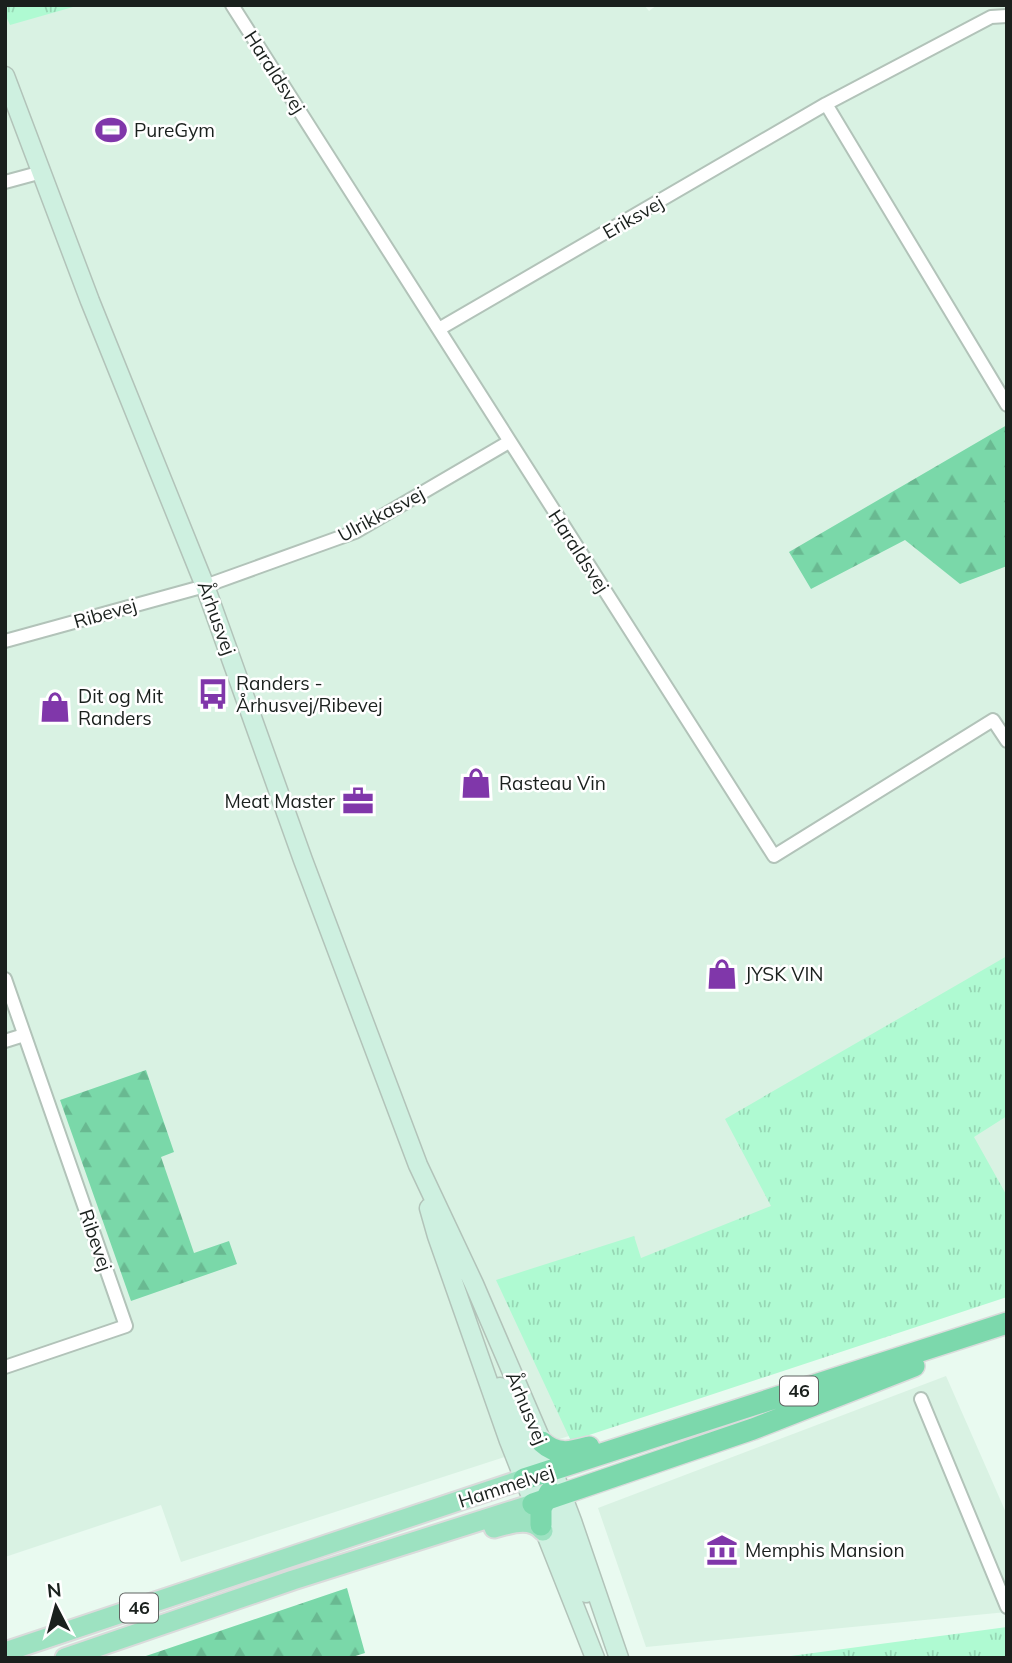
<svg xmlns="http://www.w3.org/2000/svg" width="1012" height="1663" font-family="Mulish,sans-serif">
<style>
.built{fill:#d9f2e3}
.grass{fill:url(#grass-tufts)}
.forest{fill:url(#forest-firs)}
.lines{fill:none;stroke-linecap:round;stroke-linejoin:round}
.minor-casing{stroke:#b2c3b9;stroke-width:16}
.secondary-casing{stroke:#b2c3b9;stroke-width:21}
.primary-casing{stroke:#dadbdb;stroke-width:23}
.trunk-casing{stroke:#dadbdb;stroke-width:24}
.minor{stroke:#fff;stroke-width:12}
.secondary{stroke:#cef0e0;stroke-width:18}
.primary{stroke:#9de2c1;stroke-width:19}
.trunk{stroke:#7cd8ac;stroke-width:21}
.labels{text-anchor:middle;stroke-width:5;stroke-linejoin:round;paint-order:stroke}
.shield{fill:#fff;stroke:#5f6361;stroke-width:2}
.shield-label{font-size:18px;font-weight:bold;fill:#1a201d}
.street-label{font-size:19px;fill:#1a201d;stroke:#fff}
.poi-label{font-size:19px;fill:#1a201d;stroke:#fff;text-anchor:start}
</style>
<defs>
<pattern id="grass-tufts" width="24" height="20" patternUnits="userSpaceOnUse" patternTransform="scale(1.75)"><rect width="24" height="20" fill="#affad2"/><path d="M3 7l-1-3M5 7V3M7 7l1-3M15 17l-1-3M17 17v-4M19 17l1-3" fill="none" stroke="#96d6b4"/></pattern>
<pattern id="forest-firs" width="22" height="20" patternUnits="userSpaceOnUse" patternTransform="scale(1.75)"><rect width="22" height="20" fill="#7ad8a9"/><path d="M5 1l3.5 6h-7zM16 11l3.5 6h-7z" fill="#69b991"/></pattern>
</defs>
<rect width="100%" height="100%" fill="#e9faf0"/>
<path class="built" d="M9,5h635l5,6 8,-6h350v1273l-435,157 -391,127 -20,-57 -156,52v-1545z
M946,1376l61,139v97l-361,35 -48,-139z"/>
<path class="grass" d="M5,5h75l-70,20 -5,-11z
M1007,956v160l-33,21 33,59v101l-436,144 -75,-161 138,-44 7,22 130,-52 -46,-87z
M1007,1627v31h-231z"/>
<path class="forest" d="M1007,425v141l-47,18 -55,-44 -94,49 -22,-37z
M146,1070l28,82 -13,5 33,96 35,-12 8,23 -106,37 -71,-201z
M347,1588l18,65 -16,5h-209z"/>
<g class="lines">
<defs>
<path id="minor" d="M232,5l542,851 219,-136 14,21
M826,104l181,301
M5,182l37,-10
M439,329l387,-225 165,-87 16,-1
M5,641l200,-55 150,-54 154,-90
M5,979l121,347 -121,41
M5,1041l19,-6
M921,1399l86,208"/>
<path id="secondary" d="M5,76l85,225 115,285 98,274 115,305 56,119 68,158 30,79 47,137
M429,1208l8,28 72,205 86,217
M500,1387l34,78 7,9 10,7
M537,1494c23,18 37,71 49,99"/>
<path id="primary" d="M494,1528c16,-4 36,-12 49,3
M5,1652l519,-173
M65,1658l228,-78 240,-76"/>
<path id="trunk" d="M542,1442c15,14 29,10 47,5
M524,1479l483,-156
M533,1504l220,-75 161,-63
M541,1525v-17l9,-16"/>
</defs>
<use href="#minor" class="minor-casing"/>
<use href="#secondary" class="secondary-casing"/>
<use href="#primary" class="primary-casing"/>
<use href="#trunk" class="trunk-casing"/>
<use href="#minor" class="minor"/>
<use href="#secondary" class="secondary"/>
<use href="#primary" class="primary"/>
<use href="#trunk" class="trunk"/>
</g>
<defs>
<symbol id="stadium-bare" viewBox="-9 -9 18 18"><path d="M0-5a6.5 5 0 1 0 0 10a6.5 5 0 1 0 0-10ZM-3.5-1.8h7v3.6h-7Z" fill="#8037aa" stroke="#fff" stroke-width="2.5" paint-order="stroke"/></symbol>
<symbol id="bus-bare" viewBox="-9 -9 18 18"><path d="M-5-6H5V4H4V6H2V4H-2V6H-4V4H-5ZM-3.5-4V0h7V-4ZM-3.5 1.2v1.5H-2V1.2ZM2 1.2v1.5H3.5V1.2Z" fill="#8037aa" stroke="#fff" stroke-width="2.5" paint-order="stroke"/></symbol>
<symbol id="shop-bare" viewBox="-9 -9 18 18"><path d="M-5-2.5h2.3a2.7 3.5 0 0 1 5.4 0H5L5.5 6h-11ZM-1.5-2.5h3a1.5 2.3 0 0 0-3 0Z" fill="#8037aa" stroke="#fff" stroke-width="2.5" paint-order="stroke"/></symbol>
<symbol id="office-bare" viewBox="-9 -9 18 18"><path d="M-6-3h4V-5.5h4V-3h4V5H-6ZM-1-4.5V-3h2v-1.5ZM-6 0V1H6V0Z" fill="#8037aa" stroke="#fff" stroke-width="2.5" paint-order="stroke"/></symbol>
<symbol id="museum-bare" viewBox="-9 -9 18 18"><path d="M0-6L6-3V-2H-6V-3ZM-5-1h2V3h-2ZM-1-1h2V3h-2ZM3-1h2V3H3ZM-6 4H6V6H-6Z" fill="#8037aa" stroke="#fff" stroke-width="2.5" paint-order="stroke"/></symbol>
</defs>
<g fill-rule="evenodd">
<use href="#stadium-bare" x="89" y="108" width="44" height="44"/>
<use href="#bus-bare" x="191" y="672" width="44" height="44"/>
<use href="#shop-bare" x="33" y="685" width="44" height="44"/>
<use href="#shop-bare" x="454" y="761" width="44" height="44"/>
<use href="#office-bare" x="336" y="779" width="44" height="44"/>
<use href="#shop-bare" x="700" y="952" width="44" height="44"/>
<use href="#museum-bare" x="700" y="1528" width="44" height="44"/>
</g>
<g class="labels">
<g class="shield">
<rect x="780" y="1376.5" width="38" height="29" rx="5"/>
<rect x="120" y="1593.5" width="38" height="29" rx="5"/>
</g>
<g class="shield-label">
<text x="799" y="1397">46</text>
<text x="139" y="1614">46</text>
</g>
<g class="street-label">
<text transform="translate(275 72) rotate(57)" y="7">Haraldsvej</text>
<text transform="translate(633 217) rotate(-30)" y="7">Eriksvej</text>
<text transform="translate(381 514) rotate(-28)" y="7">Ulrikkasvej</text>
<text transform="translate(579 551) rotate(57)" y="7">Haraldsvej</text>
<text transform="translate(105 613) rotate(-16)" y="7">Ribevej</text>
<text transform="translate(217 618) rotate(70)" y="7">Århusvej</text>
<text transform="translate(96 1240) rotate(71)" y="7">Ribevej</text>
<text transform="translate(527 1408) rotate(67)" y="7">Århusvej</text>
<text transform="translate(506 1486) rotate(-18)" y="7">Hammelvej</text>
</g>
<g class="poi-label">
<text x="134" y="137">PureGym</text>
<text x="236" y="690">Randers -<tspan x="236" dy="22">Århusvej/Ribevej</tspan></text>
<text x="78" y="703">Dit og Mit<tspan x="78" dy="22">Randers</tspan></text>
<text x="499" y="790">Rasteau Vin</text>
<text x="335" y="808" text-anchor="end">Meat Master</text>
<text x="745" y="981">JYSK VIN</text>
<text x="745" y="1557">Memphis Mansion</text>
</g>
</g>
<rect width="1012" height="1663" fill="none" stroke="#1a201d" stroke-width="14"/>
<g transform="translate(56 1607) rotate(354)" stroke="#ffffff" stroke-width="5" paint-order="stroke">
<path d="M0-5L12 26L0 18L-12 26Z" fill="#1a201d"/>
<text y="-10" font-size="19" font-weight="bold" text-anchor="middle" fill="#1a201d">N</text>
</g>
</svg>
